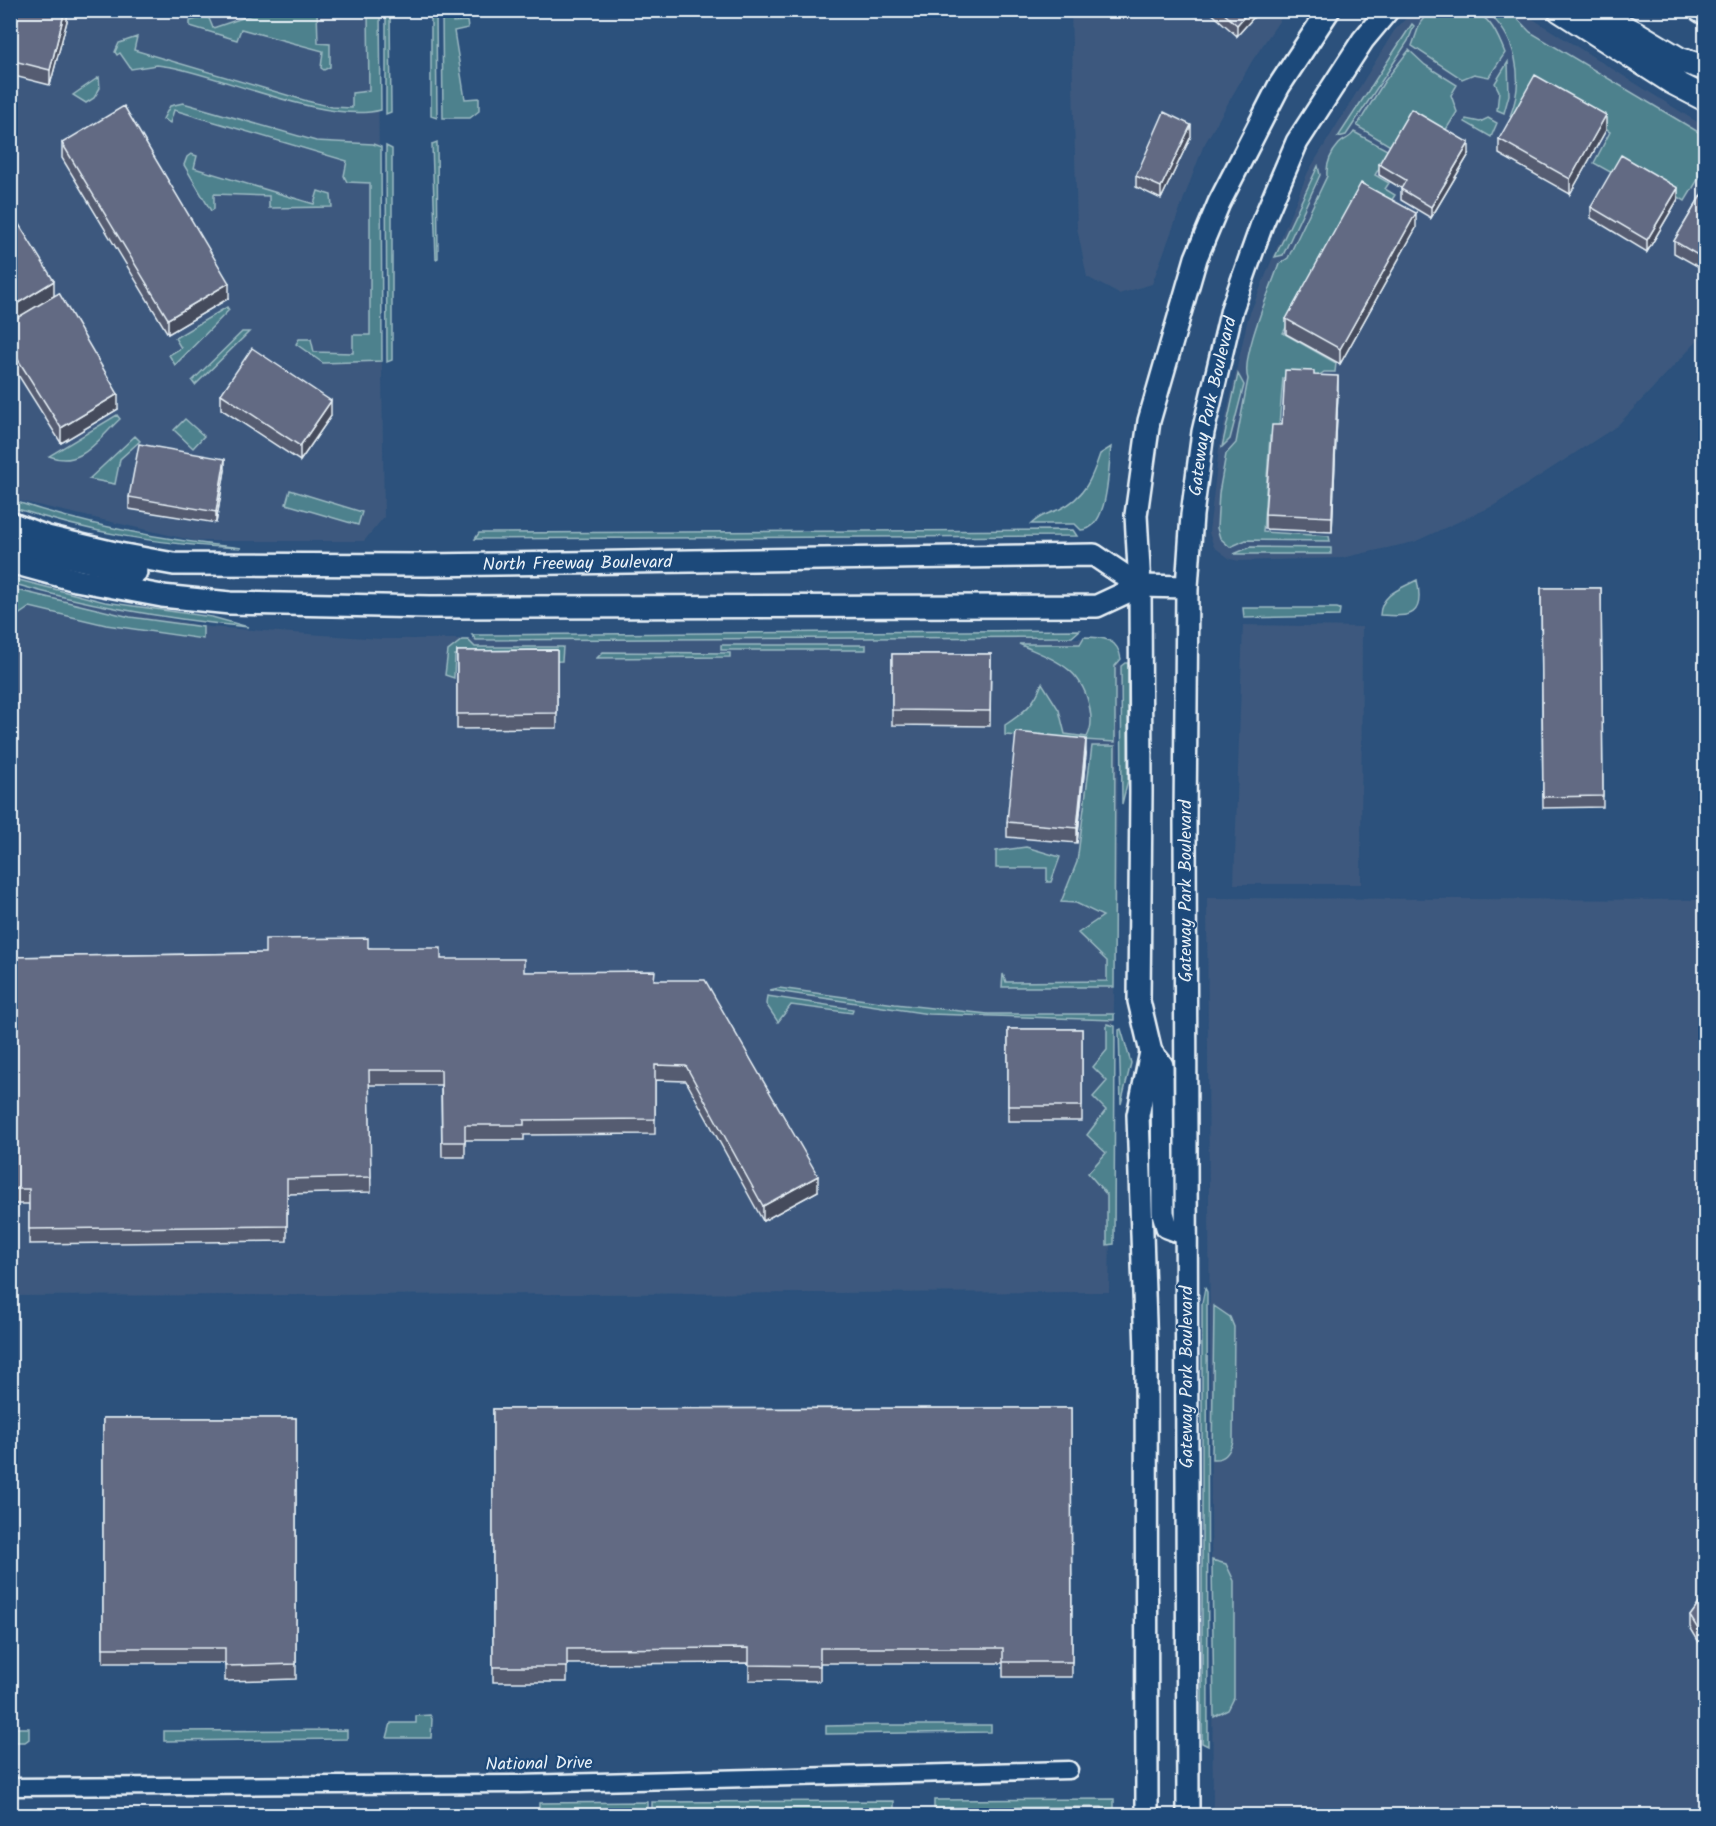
<svg xmlns="http://www.w3.org/2000/svg" width="1716" height="1826" font-family="Kalam,sans-serif">
<style>
.built{fill:#3c597e}
.green{fill:#4e818d;stroke:#9bb9c2;stroke-width:1.5}
.lines{fill:none;stroke-linecap:round;stroke-linejoin:round}
.minor-casing{stroke:#e8f1f8;stroke-width:21}
.tertiary-casing{stroke:#e8f1f8;stroke-width:26}
.secondary-casing{stroke:#e8f1f8;stroke-width:28}
.minor{stroke:#1f4a7a;stroke-width:16}
.tertiary{stroke:#1f4a7a;stroke-width:21}
.secondary{stroke:#1f4a7a;stroke-width:24}
.wall{fill:#545c71;stroke:#e8f1f8;stroke-width:1.5}
.shaded-wall{fill:#454b5c;stroke:#e8f1f8;stroke-width:1.5}
.building{fill:#626b83;stroke:#e8f1f8;stroke-width:1.5}
.labels{text-anchor:middle;stroke-width:4.5;stroke-linejoin:round;paint-order:stroke}
.street-label{font-size:18px;fill:#e8f1f8;stroke:#1f4a7a}
</style>
<rect width="100%" height="100%" fill="#2c517c"/>
<filter id="ink" filterUnits="userSpaceOnUse"><feTurbulence type="fractalNoise" baseFrequency=".0167" numOctaves="2"/><feDisplacementMap in="SourceGraphic" scale="12" xChannelSelector="R" yChannelSelector="G"/><feConvolveMatrix kernelMatrix="1 2 1 2 8 2 1 2 1" color-interpolation-filters="sRGB"/></filter>
<g filter="url(#ink)">
<path class="built" d="M10,11h367l7,506 -20,24h-169l-184,-42z
M1071,11h215l-34,50 -49,86 -51,137 -33,10 -32,-17 -10,-49z
M1413,11h107l185,116v206l-88,93 -124,80 -79,36 -72,16 -103,3 -9,-2 -16,-12 -5,-15 10,-84 29,-130 60,-146 86,-141z
M11,587l198,40 172,12 705,-1 34,22 -11,632 -1098,4z
M1243,625l119,2 -1,257h-127z
M1207,898l498,2v915h-492z"/>
<path class="green" d="M266,10l51,1 1,32 12,1v23l-6,3 -3,-2 2,-17 -82,-22 -4,11 -47,-14v-5l18,-5 5,12z
M368,11h12l1,99c-53,14 -153,-32 -210,-43l-14,-2 -26,4 -11,-16 -3,2 -2,-3 4,-9 18,-6 -3,13 173,51 25,6 20,1v-15l17,-2z
M386,11h4l1,101 -5,2z
M431,11h5l1,107 -6,-2z
M442,11h10l1,11 14,-1 1,7 -14,3 11,68 14,-1v13l-9,7h-27z
M1429,11c47,-1 57,-6 76,42l-16,24 -15,-3 -12,5 -50,-33 8,-23z
M1485,11h25l20,21 175,104v32l-20,33 -49,-30 -24,2 -18,-10 16,-31 -75,-44 -19,33 -6,-5c15,-36 7,-81 -25,-105z
M1412,24l2,2 -6,15 -62,94 -8,2z
M1409,50l16,15 32,20 -6,10 6,17 -15,24 -50,11 -35,-21 27,-44z
M1508,62l1,33 -5,18 -7,-3 2,-19 -4,-8z
M99,77l1,11 -6,10 -8,5 -13,-8z
M183,103l133,38 57,3 8,3 1,214 -59,2 -27,-19 3,-5h12l3,13 39,1v-18h17v-152l-23,-1 -3,-6 3,-15 -173,-51 -4,13 -7,-4 7,-13z
M1488,118l9,5 -6,14 -26,-15 1,-3 14,3z
M1354,132l35,19 -14,24 14,8 -4,6 10,6 -9,14 -26,-13 -77,137 53,30 -1,9h-11l-6,4 -35,2 -5,59 -8,-1 -7,96 66,4 1,5 -84,-1 -16,7 -10,-9 -3,-10 2,-35 7,-39 10,-11 12,-64c-8,-21 23,-91 31,-115l9,-6 39,-82c-1,-11 4,-23 12,-32 4,-5 11,-5 15,-12z
M437,142l1,116 -2,1 -4,-115z
M386,146l6,3v211l-5,2z
M191,154l6,2 -3,12 120,36 4,-13 13,4 1,12 -63,1v-12l-55,-2v15l-3,2 -27,-46 3,-8z
M1318,166l2,9 -37,80 -8,2z
M227,307l2,3 -54,55 -6,-10 12,-7 -6,-10z
M242,332h7l-54,53 -3,-4z
M1238,374l6,11 -14,54 -8,8z
M117,415l3,4c-22,20 -39,50 -71,37z
M185,419l19,17 -11,12 -19,-18z
M135,436l5,5 -20,18 -5,25 -26,-5z
M1111,447c-3,22 -2,83 -30,83l-6,-6h-44c10,-9 17,-10 29,-15 25,-12 32,-31 40,-55z
M290,490l72,22 -4,13 -72,-21z
M11,500c76,26 152,40 231,48 -85,-3 -150,-15 -231,-41z
M1073,530l4,6 -602,3 4,-6z
M1250,547l81,1v6h-97z
M11,578l94,24 107,15 36,10c-81,-8 -159,-21 -237,-44z
M1417,580c8,37 -6,37 -37,35 1,-21 20,-26 37,-35z
M17,590l113,27 73,10v12l-97,-14 -76,-18 -16,11 -3,7v-20z
M1243,608h94l3,1 -1,7 -95,2z
M1080,630l-8,7 -596,3 -4,-5z
M1084,637c18,0 34,1 37,22l-6,7v76l-110,-7v-10c18,-12 30,-21 37,-42l17,27 6,24 22,3c5,-9 5,-17 3,-27 -7,-43 -36,-50 -71,-66h61z
M462,640h6l7,7h88l-1,14 -46,1 -28,-8 -33,1 -1,23 -9,-3 3,-24z
M721,645h145v5h-145z
M603,652l127,1v4l-133,1z
M1125,663h3v117l-6,24 -1,-138z
M1092,746h23l-1,241h-112l1,-13 3,8 101,-1v-20l-29,-28 25,-17 -27,-13 -15,-1 16,-40z
M1026,847l34,10 -9,25h-4v-14h-51v-17z
M779,988l116,16 93,10h126v6l-185,-6 -159,-24z
M767,996l86,13 -1,4 -61,-8 -13,17 -12,-18z
M1107,1024l8,2 -1,218 -7,1v-50l-19,-22 18,-20 -19,-18 19,-25 -13,-13 14,-16 -14,-14 14,-17z
M1121,1029l10,34 -10,41 -2,-74z
M1205,1288l2,4 1,454 -6,-3v-440z
M1214,1306l16,11 4,10 -1,115c-4,11 -8,18 -21,17z
M1212,1560l14,4 8,17v117l-6,12 -14,7z
M430,1715l2,4 -1,19h-44l4,-15h25v-7z
M877,1725h114v7l-165,2v-8z
M10,1728h19v11l-4,3h-14z
M347,1730v9l-183,2v-10z
M1114,1799v17l-12,-1v-8l-168,1v-8z
M894,1801v10l-242,2v-11z
M647,1802v11l-108,1v-11z"/>
<g class="lines">
<defs>
<path id="minor" d="M10,1787l510,-3 549,-14"/>
<g id="tertiary">
<path id="s1" d="M10,523l37,14 72,17 55,10 252,1 668,-10 46,31"/>
<path d="M10,552l11,-5 8,1 107,24"/>
<path d="M10,562l66,18 86,16 68,7 200,4 667,-1 43,-20 47,1"/>
<path d="M1151,1052l11,13 1,148 4,14 19,7"/>
<path d="M1147,1816l-1,-464 -8,-237 13,-63 -12,-51 2,-209 -1,-206 -4,-71 13,-94 47,-163 23,-55 60,-117 50,-76"/>
<path id="s2" d="M1188,1816l-3,-995 2,-234 5,-72 11,-83 29,-123 30,-85 35,-82 66,-102 25,-30"/>
</g>
<path id="secondary" d="M1560,10l111,71 35,18
M1588,10l47,23 45,27 26,8
M1701,10l5,3"/>
</defs>
<use href="#minor" class="minor-casing"/>
<use href="#tertiary" class="tertiary-casing"/>
<use href="#secondary" class="secondary-casing"/>
<use href="#minor" class="minor"/>
<use href="#tertiary" class="tertiary"/>
<use href="#secondary" class="secondary"/>
</g>
<path class="wall" d="M10,10h57v11l-17,64 -40,-10z
M1208,10h52l-23,26z
M1606,130l-36,64 -71,-40v-15z
M1191,136l-30,63 -25,-12v-11z
M62,143l167,155 -61,36 -106,-176z
M1469,154l-38,64 -30,-18v-12l-22,-13v-11z
M1706,187v84l-32,-18v-12z
M1678,199l-31,53 -56,-34v-11z
M10,210l44,86 64,113 -57,34 -51,-81z
M1416,228l-76,136 -54,-30v-15z
M1314,375l24,16 -6,141 -67,-3v-15l17,-89z
M221,394l110,22 -31,45 -79,-52z
M225,470l-9,53 -87,-14v-12z
M1541,588h60l2,219 -60,1z
M557,650v78l-100,1v-78z
M892,654h99l-1,72 -98,-1z
M1086,754l-9,89 -70,-6v-15z
M368,948l156,24 131,8 163,211 -55,30 -77,-140 -31,-1v54l-131,1v5h-59v17h-23l-1,-72h-72l2,107 -84,2v47l-258,3v-40h-19v-247l255,-4z
M1008,1029h74v92h-74z
M1071,1408l1,269h-69v-14h-183v18l-71,-1v-17l-182,1v18h-74v-273z
M103,1418h193v261l-71,2v-18h-122z
M1706,1594v60l-16,-27v-11z"/>
<path class="shaded-wall" d="M65,10h2v11l-17,64v-15z
M1250,10h10l-23,26v-11z
M1606,115v15l-36,64v-15z
M1191,125v11l-30,63v-12z
M1469,143v11l-38,64v-11z
M1678,188v11l-31,53v-12z
M1416,213v15l-76,136v-15z
M54,281v15l-44,27v-15z
M229,283v15l-61,36v-15z
M1338,376v15l-6,141v-15z
M118,394v15l-57,34v-15z
M331,401v15l-31,45v-15z
M225,459v11l-9,53v-11z
M1086,739v15l-9,89v-15z
M818,1176v15l-55,30v-15z"/>
<path class="building" d="M10,10h55l-15,60 -40,-10z
M1220,10h30l-13,15z
M1535,75l71,40 -36,64 -71,-40z
M124,106l105,177 -61,36 -106,-176z
M1411,109l58,34 -38,64 -30,-18 5,-9 -27,-16z
M1164,112l27,13 -30,62 -25,-11z
M1621,155l57,33 -31,52 -56,-33z
M1361,183l55,30 -76,136 -54,-30z
M1706,187v73l-32,-19z
M10,210l44,71 -44,27z
M59,293l59,101 -57,34 -51,-81v-25z
M252,348l79,53 -31,45 -79,-52z
M1285,370l29,1v4l24,1 -6,141 -67,-3 7,-89h10z
M139,444l86,15 -9,53 -87,-15z
M1541,588h60l2,208 -60,1z
M557,650v63l-100,1v-63z
M892,654h99l-1,57 -98,-1z
M1016,732l70,7 -9,89 -70,-6z
M368,938v10h73v11h83v13l131,-1 -1,9h51l113,196 -55,30 -77,-140 -31,-1v54l-131,1v5h-59v17h-23l-1,-72h-72l2,107 -84,2v47l-258,3v-40h-19v-232l255,-4v-14z
M1008,1029h74v77h-74z
M1071,1408l1,254h-69v-14h-183v18l-71,-1v-17l-182,1v18h-74v-258z
M103,1418h193v246l-71,2v-18h-122z
M1706,1594v48l-16,-26z"/>
</g>
<g class="labels">
<g class="street-label">
<text dy="6" stroke="none"><textPath href="#s2" startOffset="1412">Gateway Park Boulevard</textPath></text>
<text dy="6" stroke="none"><textPath href="#s1" startOffset="573">North Freeway Boulevard</textPath></text>
<text transform="translate(1185 891) rotate(-90)" y="6">Gateway Park Boulevard</text>
<text transform="translate(1186 1377) rotate(-90)" y="6">Gateway Park Boulevard</text>
<text transform="translate(539 1763) rotate(-1)" y="6">National Drive</text>
</g>
</g>
<rect width="1716" height="1826" fill="none" stroke="#1f4a7a" stroke-width="36"/>
<rect x="18" y="18" width="1680" height="1790" fill="none" stroke="#e8f1f8" stroke-width="2" filter="url(#ink)"/>
</svg>
